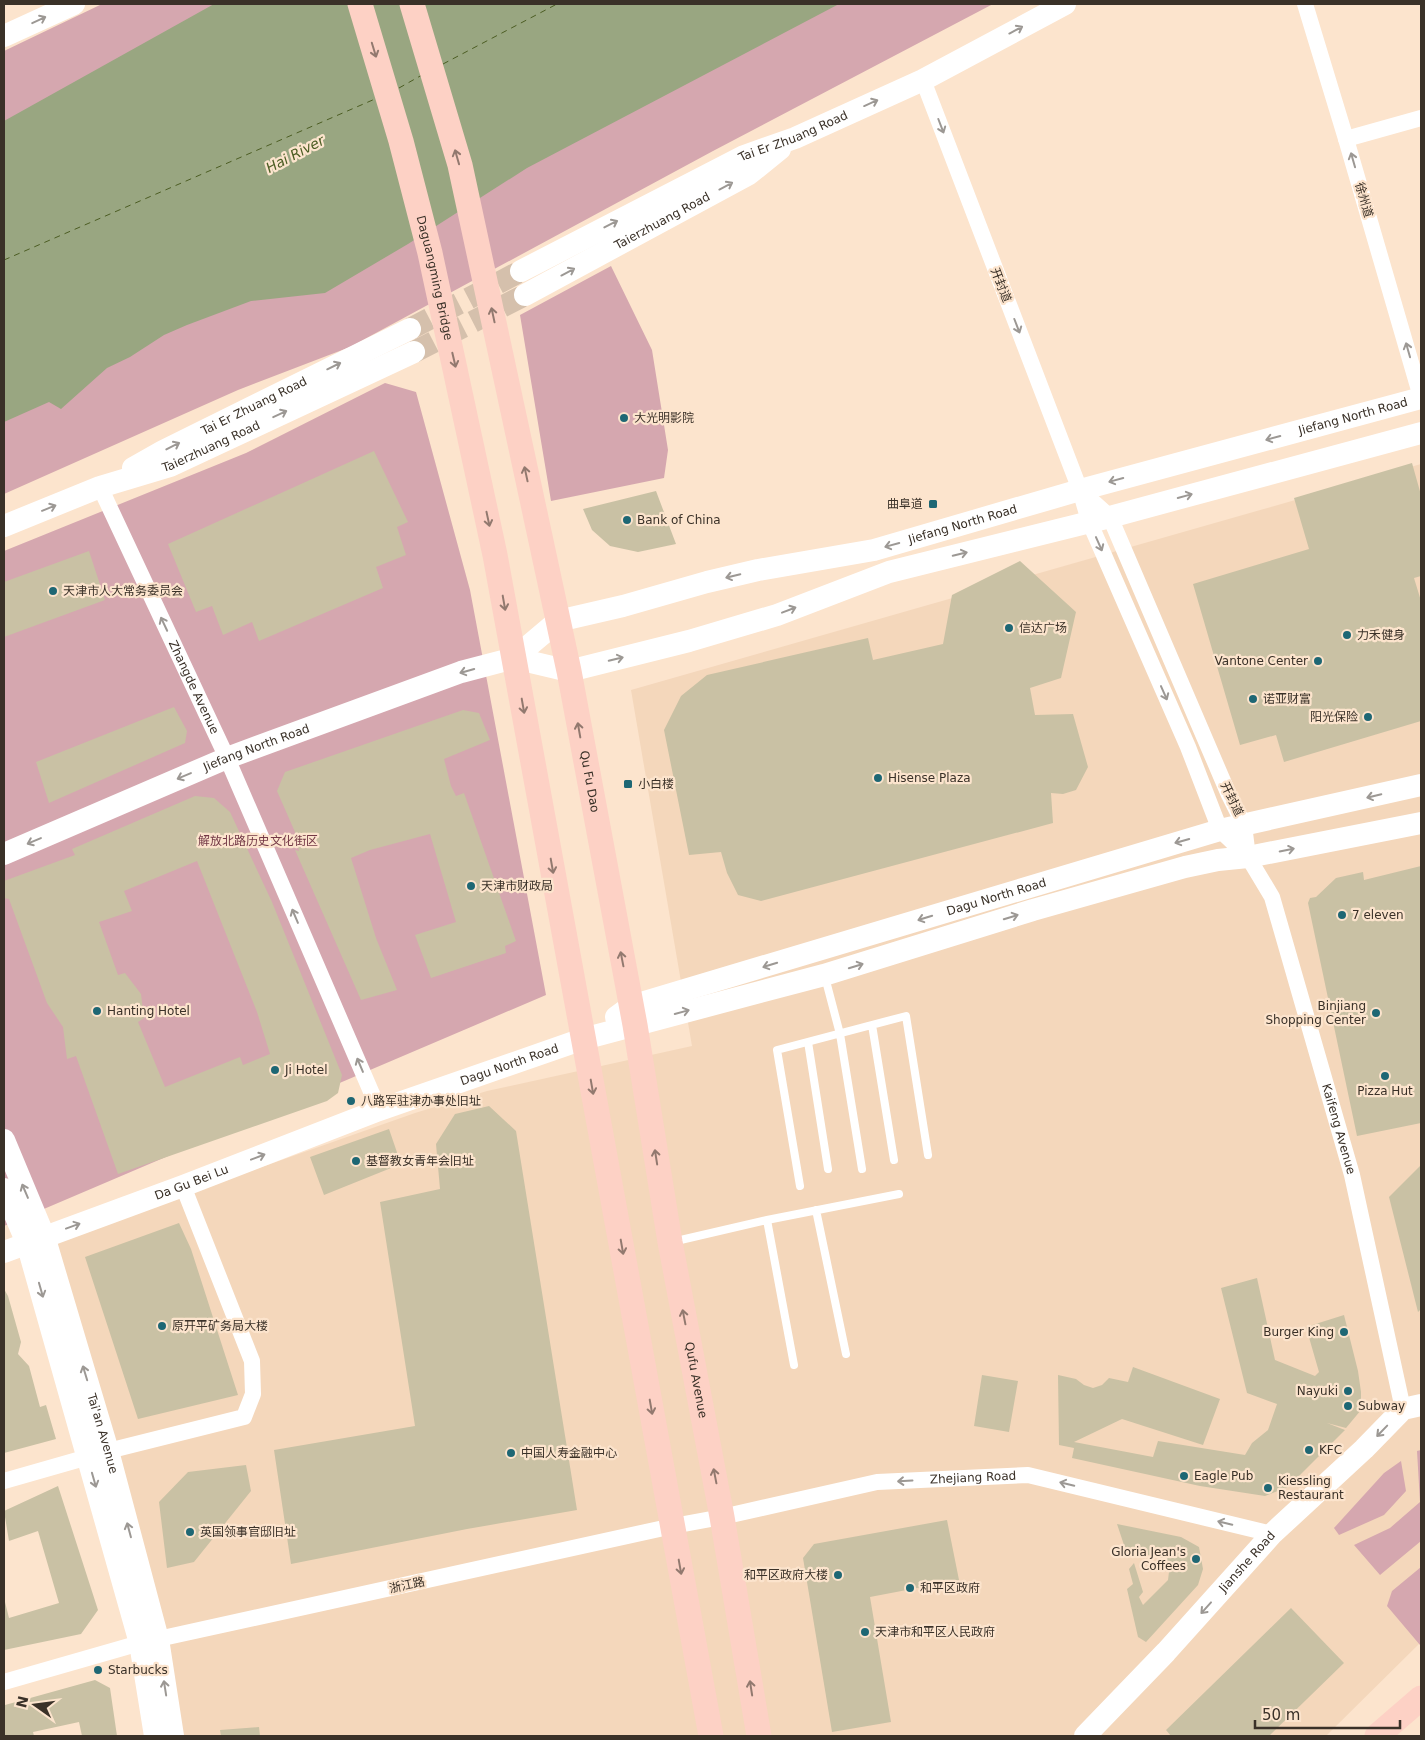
<svg xmlns="http://www.w3.org/2000/svg" width="1425" height="1740" font-family="'DejaVu Sans','Noto Sans SC',sans-serif">
<style>
.built{fill:#f4d7bb}
.green{fill:#d5a7af}
.water{fill:#99a681}
.lines{fill:none;stroke-linecap:round;stroke-linejoin:round}
.ferry{stroke:#4c5d23;stroke-width:1;stroke-dasharray:6 5;stroke-linecap:butt}
.building{fill:#c9c1a4;fill-rule:evenodd}
.secondary-tunnel{stroke:#d5c0ac;stroke-width:22;stroke-dasharray:22 11;stroke-linecap:butt}
.lane{stroke:#fff;stroke-width:8}
.street{stroke:#fff;stroke-width:16}
.secondary{stroke:#fff;stroke-width:22}
.primary{stroke:#fdd1c5;stroke-width:25}
.oneway{stroke:#9c9894}
.oneway2{stroke:#92796f}
.poi-dot{fill:#1e6774;stroke:#fce4cd;stroke-width:2}
.labels{text-anchor:middle;stroke-width:4.5;stroke-linejoin:round;paint-order:stroke}
.street-label{font-size:12px;fill:#3a3128;stroke:#fce4cd}
.poi-label{font-size:12px;fill:#3a3128;stroke:#fce4cd;text-anchor:start}
.park-label{font-size:12px;fill:#733846;stroke:#fce4cd}
.water-label{font-size:14px;font-style:italic;fill:#4c5d23;stroke:#fce4cd}
</style>
<rect width="100%" height="100%" fill="#fce4cd"/>
<path class="built" d="M1421,464v1178l-95,94h-1165l-124,-490 378,-133 72,-22 205,-45 -61,-356z"/>
<path class="green" d="M102,4h891l-280,147 -363,196 -112,43 -234,104v-443z
M611,266l41,84 16,100 -4,28 -113,23 -31,-186z
M385,383l31,9 54,198 76,405 -542,231v-675l242,-98z
M1421,1450v91l-41,34 -26,-30 36,-17 30,-26 -3,-51z
M1401,1461l5,30 -22,24 -45,20 -5,-7 50,-55z
M1421,1567v77l-1,1 -33,-39 5,-15z"/>
<path class="water" d="M214,4h625l-312,164 -119,76 -83,49 -74,8 -64,24 -23,10 -34,22 -23,11 -46,41 -12,-7 -45,20v-301z"/>
<g class="lines">
<path class="ferry" d="M443,64l114,-60
M399,88l23,-13
M4,260l371,-161"/>
</g>
<path class="building" d="M374,451l34,71 -11,5 9,28 -30,12 7,21 -124,53 -7,-19 -29,13 -11,-29 -16,6 -28,-68z
M1412,463l9,32v81l-7,2 7,23v120l-137,41 -8,-27 -36,10 -47,-161 116,-35 -15,-51z
M656,491l20,53 -38,8 -28,-6 -18,-16 -9,-21z
M89,551l16,49 -101,37v-55z
M1020,561l56,51 -15,66 -31,10 5,27 38,-1 15,53 -12,23 -13,4 -12,-1 2,30 -292,78 -23,-6 -11,-22 -6,-21 -32,3 -25,-125 17,-34 26,-21 161,-37 5,22 70,-16 9,-49z
M174,707l13,24 -2,12 -136,60 -13,-41z
M463,710l16,3 11,27 -46,19 7,27 5,10 8,-3 52,148 -11,5 1,7 -75,25 -16,-43 41,-13 -26,-88 -60,16 -19,8 25,80 21,52 -36,10 -66,-150 4,1 -4,-19 -18,-41 8,-19z
M195,796l19,2 16,14 42,90 70,173 -4,18 -11,8 -209,73 -42,-118 -9,3 -4,-32 -16,-24 -38,-104 -5,-1v-17l71,-26 -3,-6zM197,861l60,151 13,42 -27,11 -3,-8 -75,30 -27,-65 6,-4 -3,-24 -16,-21 -7,2 -19,-53 33,-11 -8,-20z
M1421,866v257l-64,13 -49,-233 2,-5 6,-1 20,-19 27,-6 1,8z
M489,1106l27,25 61,379 -110,19 -176,35 -17,-114 141,-24 -35,-224 60,-13 -4,-45 19,-30z
M389,1129l12,35 -77,31 -14,-38z
M1421,1165v144l-3,3 -29,-115z
M179,1223l12,26 47,146 -100,24 -53,-162z
M1257,1278l18,82 40,16 4,-4 -13,-45 38,-12 14,56 3,21v18l-15,18 -19,-5 18,7 -57,57 -23,9 -65,-10 -128,-28 2,-10 -15,-3 -1,-70 18,4 8,6 9,3 9,-3 7,-7 19,4 5,-15 87,32 -17,46 -81,-26 -48,23 79,15 5,-16 87,14 7,-12 16,-13 9,-26 -30,-11 -26,-105z
M4,1289l4,7 13,46 -3,12 11,12 11,41 6,-2 10,34 -52,14z
M982,1375l36,6 -9,51 -35,-6z
M246,1465l5,26 -57,71 -27,6 -8,-66 29,-30z
M58,1486l40,124 -17,24 -77,16v-52l5,20 50,-15 -21,-72 -29,10 -5,-30z
M947,1520l12,60 -89,17 21,125 -59,10 -29,-174 11,-14z
M1117,1524l64,13 18,10 4,22 -5,16 -52,57 -8,-5 -11,-48 6,-5 -4,-15 5,-6 9,29 -4,5 4,8 25,-25 2,-16 -11,-7 -33,-6z
M1291,1608l53,55 -75,73h-98l-5,-6z
M95,1680l15,8 7,48h-35l-3,-14 -46,10 1,4h-30l1,-31z
M259,1727l1,9h-39l-1,-6z"/>
<g class="lines">
<path class="secondary-tunnel" d="M410,329l111,-58
M414,352l111,-57"/>
<path class="lane" d="M825,977l15,57 22,135
M872,1025l22,135
M808,1042l20,127
M800,1186l-23,-136 129,-34 22,139
M816,1210l30,144
M767,1220l27,145
M672,1242l95,-22 132,-26"/>
<g class="street">
<path d="M1305,4l41,135 75,258"/>
<path d="M923,80l157,410 9,31 99,226 32,83 28,27 -4,-32 -15,-30 -119,-278 -30,-27"/>
<path d="M1346,139l75,-21"/>
<path id="s1" d="M100,487l127,271 152,352"/>
<path id="s2" d="M1248,857l24,40 80,278 51,234"/>
<path d="M108,1451l136,-34 9,-23 -1,-33 -69,-175"/>
<path d="M4,1481l84,-24"/>
<path id="s3" d="M4,1682l136,-39 533,-117 49,-9 155,-35 151,-7 244,59"/>
</g>
<g class="secondary">
<path d="M4,36l70,-32"/>
<path id="s4" d="M521,271l223,-115 51,-18 128,-58 142,-76"/>
<path id="s5" d="M525,295l224,-121 31,-25"/>
<path id="s6" d="M133,468l30,-17 247,-122"/>
<path id="s7" d="M4,526l96,-39 70,-21 244,-114"/>
<path d="M514,658l55,13 120,-30 88,-26 112,-43 221,-55 311,-84"/>
<path id="s8" d="M4,854l223,-96 234,-86 53,-14 44,-37 65,-15 84,-24 51,-12 116,-20 206,-60 341,-92"/>
<path id="s9" d="M616,1017l15,-11 589,-176 201,-45"/>
<path id="s10" d="M4,1140l40,96 64,215 50,188 15,97"/>
<path d="M4,1189l23,54 113,400 15,93"/>
<path id="s11" d="M4,1252l179,-66 196,-76 204,-71 241,-64 209,-65 152,-43 33,-7 30,-3 173,-34"/>
<path id="s12" d="M1085,1736l81,-84 106,-118 92,-85 39,-40 18,-4"/>
</g>
<g class="primary">
<path id="s13" d="M360,4l41,137 29,112 65,302 216,1181"/>
<path id="s14" d="M412,4l48,161 109,506 66,354 35,217 52,275 37,219"/>
<path d="M1377,1736l44,-38"/>
</g>
</g>
<defs><path id="oneway-shaft" d="M-6 0H5M1.5-3L5.5 0L1.5 3" fill="none" stroke-width="1.6" stroke-linecap="round" stroke-linejoin="round" transform="scale(1.25)"/></defs>
<g class="oneway">
<use href="#oneway-shaft" transform="translate(39 20) rotate(-25)"/>
<use href="#oneway-shaft" transform="translate(1016 30) rotate(-28)"/>
<use href="#oneway-shaft" transform="translate(871 103) rotate(-24)"/>
<use href="#oneway-shaft" transform="translate(941 126) rotate(69)"/>
<use href="#oneway-shaft" transform="translate(1353 160) rotate(-106)"/>
<use href="#oneway-shaft" transform="translate(726 186) rotate(-28)"/>
<use href="#oneway-shaft" transform="translate(611 224) rotate(-27)"/>
<use href="#oneway-shaft" transform="translate(568 272) rotate(-28)"/>
<use href="#oneway-shaft" transform="translate(1017 326) rotate(69)"/>
<use href="#oneway-shaft" transform="translate(1408 350) rotate(-106)"/>
<use href="#oneway-shaft" transform="translate(334 366) rotate(-26)"/>
<use href="#oneway-shaft" transform="translate(280 414) rotate(-25)"/>
<use href="#oneway-shaft" transform="translate(1273 438) rotate(165)"/>
<use href="#oneway-shaft" transform="translate(173 446) rotate(-27)"/>
<use href="#oneway-shaft" transform="translate(1116 480) rotate(165)"/>
<use href="#oneway-shaft" transform="translate(1185 496) rotate(-15)"/>
<use href="#oneway-shaft" transform="translate(49 508) rotate(-22)"/>
<use href="#oneway-shaft" transform="translate(1099 544) rotate(66)"/>
<use href="#oneway-shaft" transform="translate(892 545) rotate(165)"/>
<use href="#oneway-shaft" transform="translate(960 554) rotate(-14)"/>
<use href="#oneway-shaft" transform="translate(733 576) rotate(167)"/>
<use href="#oneway-shaft" transform="translate(789 610) rotate(-21)"/>
<use href="#oneway-shaft" transform="translate(164 624) rotate(-115)"/>
<use href="#oneway-shaft" transform="translate(616 659) rotate(-14)"/>
<use href="#oneway-shaft" transform="translate(467 671) rotate(164)"/>
<use href="#oneway-shaft" transform="translate(1164 693) rotate(66)"/>
<use href="#oneway-shaft" transform="translate(184 776) rotate(157)"/>
<use href="#oneway-shaft" transform="translate(1374 796) rotate(167)"/>
<use href="#oneway-shaft" transform="translate(34 841) rotate(157)"/>
<use href="#oneway-shaft" transform="translate(1182 841) rotate(164)"/>
<use href="#oneway-shaft" transform="translate(1287 850) rotate(-11)"/>
<use href="#oneway-shaft" transform="translate(295 916) rotate(-113)"/>
<use href="#oneway-shaft" transform="translate(1011 917) rotate(-17)"/>
<use href="#oneway-shaft" transform="translate(925 918) rotate(163)"/>
<use href="#oneway-shaft" transform="translate(770 965) rotate(163)"/>
<use href="#oneway-shaft" transform="translate(856 966) rotate(-17)"/>
<use href="#oneway-shaft" transform="translate(682 1012) rotate(-15)"/>
<use href="#oneway-shaft" transform="translate(360 1065) rotate(-113)"/>
<use href="#oneway-shaft" transform="translate(258 1157) rotate(-21)"/>
<use href="#oneway-shaft" transform="translate(25 1191) rotate(-113)"/>
<use href="#oneway-shaft" transform="translate(73 1226) rotate(-20)"/>
<use href="#oneway-shaft" transform="translate(41 1290) rotate(74)"/>
<use href="#oneway-shaft" transform="translate(85 1373) rotate(-107)"/>
<use href="#oneway-shaft" transform="translate(1382 1431) rotate(134)"/>
<use href="#oneway-shaft" transform="translate(94 1480) rotate(74)"/>
<use href="#oneway-shaft" transform="translate(905 1481) rotate(177)"/>
<use href="#oneway-shaft" transform="translate(1067 1484) rotate(-166)"/>
<use href="#oneway-shaft" transform="translate(1225 1523) rotate(-166)"/>
<use href="#oneway-shaft" transform="translate(129 1530) rotate(-105)"/>
<use href="#oneway-shaft" transform="translate(1206 1608) rotate(132)"/>
<use href="#oneway-shaft" transform="translate(165 1688) rotate(-99)"/>
</g>
<g class="oneway2">
<use href="#oneway-shaft" transform="translate(374 50) rotate(73)"/>
<use href="#oneway-shaft" transform="translate(457 157) rotate(-106)"/>
<use href="#oneway-shaft" transform="translate(493 315) rotate(-102)"/>
<use href="#oneway-shaft" transform="translate(454 360) rotate(77)"/>
<use href="#oneway-shaft" transform="translate(526 474) rotate(-102)"/>
<use href="#oneway-shaft" transform="translate(488 519) rotate(78)"/>
<use href="#oneway-shaft" transform="translate(504 603) rotate(80)"/>
<use href="#oneway-shaft" transform="translate(523 706) rotate(80)"/>
<use href="#oneway-shaft" transform="translate(579 730) rotate(-100)"/>
<use href="#oneway-shaft" transform="translate(552 866) rotate(80)"/>
<use href="#oneway-shaft" transform="translate(622 959) rotate(-101)"/>
<use href="#oneway-shaft" transform="translate(592 1087) rotate(80)"/>
<use href="#oneway-shaft" transform="translate(656 1157) rotate(-99)"/>
<use href="#oneway-shaft" transform="translate(622 1247) rotate(80)"/>
<use href="#oneway-shaft" transform="translate(684 1317) rotate(-101)"/>
<use href="#oneway-shaft" transform="translate(651 1407) rotate(80)"/>
<use href="#oneway-shaft" transform="translate(715 1476) rotate(-101)"/>
<use href="#oneway-shaft" transform="translate(680 1567) rotate(80)"/>
<use href="#oneway-shaft" transform="translate(751 1688) rotate(-99)"/>
</g>
<g class="poi-dot">
<circle cx="624" cy="418" r="5"/>
<rect x="928" y="499" width="10" height="10" rx="2.5"/>
<circle cx="627" cy="520" r="5"/>
<circle cx="53" cy="591" r="5"/>
<circle cx="1009" cy="628" r="5"/>
<circle cx="1347" cy="635" r="5"/>
<circle cx="1318" cy="661" r="5"/>
<circle cx="1253" cy="699" r="5"/>
<circle cx="1368" cy="717" r="5"/>
<circle cx="878" cy="778" r="5"/>
<rect x="623" y="779" width="10" height="10" rx="2.5"/>
<circle cx="471" cy="886" r="5"/>
<circle cx="1342" cy="915" r="5"/>
<circle cx="97" cy="1011" r="5"/>
<circle cx="1376" cy="1013" r="5"/>
<circle cx="275" cy="1070" r="5"/>
<circle cx="1385" cy="1076" r="5"/>
<circle cx="351" cy="1101" r="5"/>
<circle cx="356" cy="1161" r="5"/>
<circle cx="162" cy="1326" r="5"/>
<circle cx="1344" cy="1332" r="5"/>
<circle cx="1348" cy="1391" r="5"/>
<circle cx="1348" cy="1406" r="5"/>
<circle cx="1309" cy="1450" r="5"/>
<circle cx="511" cy="1453" r="5"/>
<circle cx="1184" cy="1476" r="5"/>
<circle cx="1268" cy="1488" r="5"/>
<circle cx="190" cy="1532" r="5"/>
<circle cx="1196" cy="1559" r="5"/>
<circle cx="838" cy="1575" r="5"/>
<circle cx="910" cy="1588" r="5"/>
<circle cx="865" cy="1632" r="5"/>
<circle cx="98" cy="1670" r="5"/>
</g>
<g class="labels">
<g class="street-label">
<text dy="4" stroke="none"><textPath href="#s4" startOffset="304">Tai Er Zhuang Road</textPath></text>
<text transform="translate(1364 200) rotate(74)" y="4">徐州道</text>
<text dy="4" stroke="none"><textPath href="#s5" startOffset="156">Taierzhuang Road</textPath></text>
<text dy="4" stroke="none"><textPath href="#s13" startOffset="284">Daguangming Bridge</textPath></text>
<text transform="translate(1001 285) rotate(69)" y="4">开封道</text>
<text dy="4" stroke="none"><textPath href="#s6" startOffset="136">Tai Er Zhuang Road</textPath></text>
<text dy="4" stroke="none"><textPath href="#s8" startOffset="1426">Jiefang North Road</textPath></text>
<text dy="4" stroke="none"><textPath href="#s7" startOffset="222">Taierzhuang Road</textPath></text>
<text dy="4" stroke="none"><textPath href="#s8" startOffset="1021">Jiefang North Road</textPath></text>
<text dy="4" stroke="none"><textPath href="#s1" startOffset="221">Zhangde Avenue</textPath></text>
<text dy="4" stroke="none"><textPath href="#s8" startOffset="274">Jiefang North Road</textPath></text>
<text dy="4" stroke="none"><textPath href="#s14" startOffset="798">Qu Fu Dao</textPath></text>
<text transform="translate(1232 799) rotate(64)" y="4">开封道</text>
<text dy="4" stroke="none"><textPath href="#s9" startOffset="400">Dagu North Road</textPath></text>
<text dy="4" stroke="none"><textPath href="#s11" startOffset="539">Dagu North Road</textPath></text>
<text dy="4" stroke="none"><textPath href="#s2" startOffset="288">Kaifeng Avenue</textPath></text>
<text dy="4" stroke="none"><textPath href="#s11" startOffset="200">Da Gu Bei Lu</textPath></text>
<text dy="4" stroke="none"><textPath href="#s14" startOffset="1406">Qufu Avenue</textPath></text>
<text dy="4" stroke="none"><textPath href="#s10" startOffset="310">Tai'an Avenue</textPath></text>
<text dy="4" stroke="none"><textPath href="#s3" startOffset="992">Zhejiang Road</textPath></text>
<text dy="4" stroke="none"><textPath href="#s12" startOffset="238">Jianshe Road</textPath></text>
<text transform="translate(407 1585) rotate(-12)" y="4">浙江路</text>
</g>
<g class="poi-label">
<text x="634" y="422">大光明影院</text>
<text x="923" y="508" text-anchor="end">曲阜道</text>
<text x="637" y="524">Bank of China</text>
<text x="63" y="595">天津市人大常务委员会</text>
<text x="1019" y="632">信达广场</text>
<text x="1357" y="639">力禾健身</text>
<text x="1308" y="665" text-anchor="end">Vantone Center</text>
<text x="1263" y="703">诺亚财富</text>
<text x="1358" y="721" text-anchor="end">阳光保险</text>
<text x="888" y="782">Hisense Plaza</text>
<text x="638" y="788">小白楼</text>
<text x="481" y="890">天津市财政局</text>
<text x="1352" y="919">7 eleven</text>
<text x="1366" y="1010" text-anchor="end">Binjiang<tspan x="1366" dy="14">Shopping Center</tspan></text>
<text x="107" y="1015">Hanting Hotel</text>
<text x="285" y="1074">Ji Hotel</text>
<text x="1385" y="1095" text-anchor="middle">Pizza Hut</text>
<text x="361" y="1105">八路军驻津办事处旧址</text>
<text x="366" y="1165">基督教女青年会旧址</text>
<text x="172" y="1330">原开平矿务局大楼</text>
<text x="1334" y="1336" text-anchor="end">Burger King</text>
<text x="1338" y="1395" text-anchor="end">Nayuki</text>
<text x="1358" y="1410">Subway</text>
<text x="1319" y="1454">KFC</text>
<text x="521" y="1457">中国人寿金融中心</text>
<text x="1194" y="1480">Eagle Pub</text>
<text x="1278" y="1485">Kiessling<tspan x="1278" dy="14">Restaurant</tspan></text>
<text x="200" y="1536">英国领事官邸旧址</text>
<text x="1186" y="1556" text-anchor="end">Gloria Jean's<tspan x="1186" dy="14">Coffees</tspan></text>
<text x="828" y="1579" text-anchor="end">和平区政府大楼</text>
<text x="920" y="1592">和平区政府</text>
<text x="875" y="1636">天津市和平区人民政府</text>
<text x="108" y="1674">Starbucks</text>
</g>
<g class="park-label">
<text x="258" y="845">解放北路历史文化街区</text>
</g>
<g class="water-label">
<text transform="translate(295 154) rotate(-28)" y="5">Hai River</text>
</g>
</g>
<rect width="1425" height="1740" fill="none" stroke="#3a3128" stroke-width="10"/>
<g transform="translate(35 1705) rotate(284)" stroke="#fce4cd" stroke-width="4" paint-order="stroke">
<path d="M0-4L9 19L0 12L-9 19Z" fill="#3a3128"/>
<text y="-8" font-size="14" font-weight="bold" text-anchor="middle" fill="#3a3128">N</text>
</g>
<path d="M1255 1720v8h145v-8" fill="none" stroke="#3a3128" stroke-width="2.5"/>
<text x="1262" y="1720" font-size="15" fill="#3a3128" stroke="#fce4cd" stroke-width="4" paint-order="stroke">50 m</text>
</svg>
